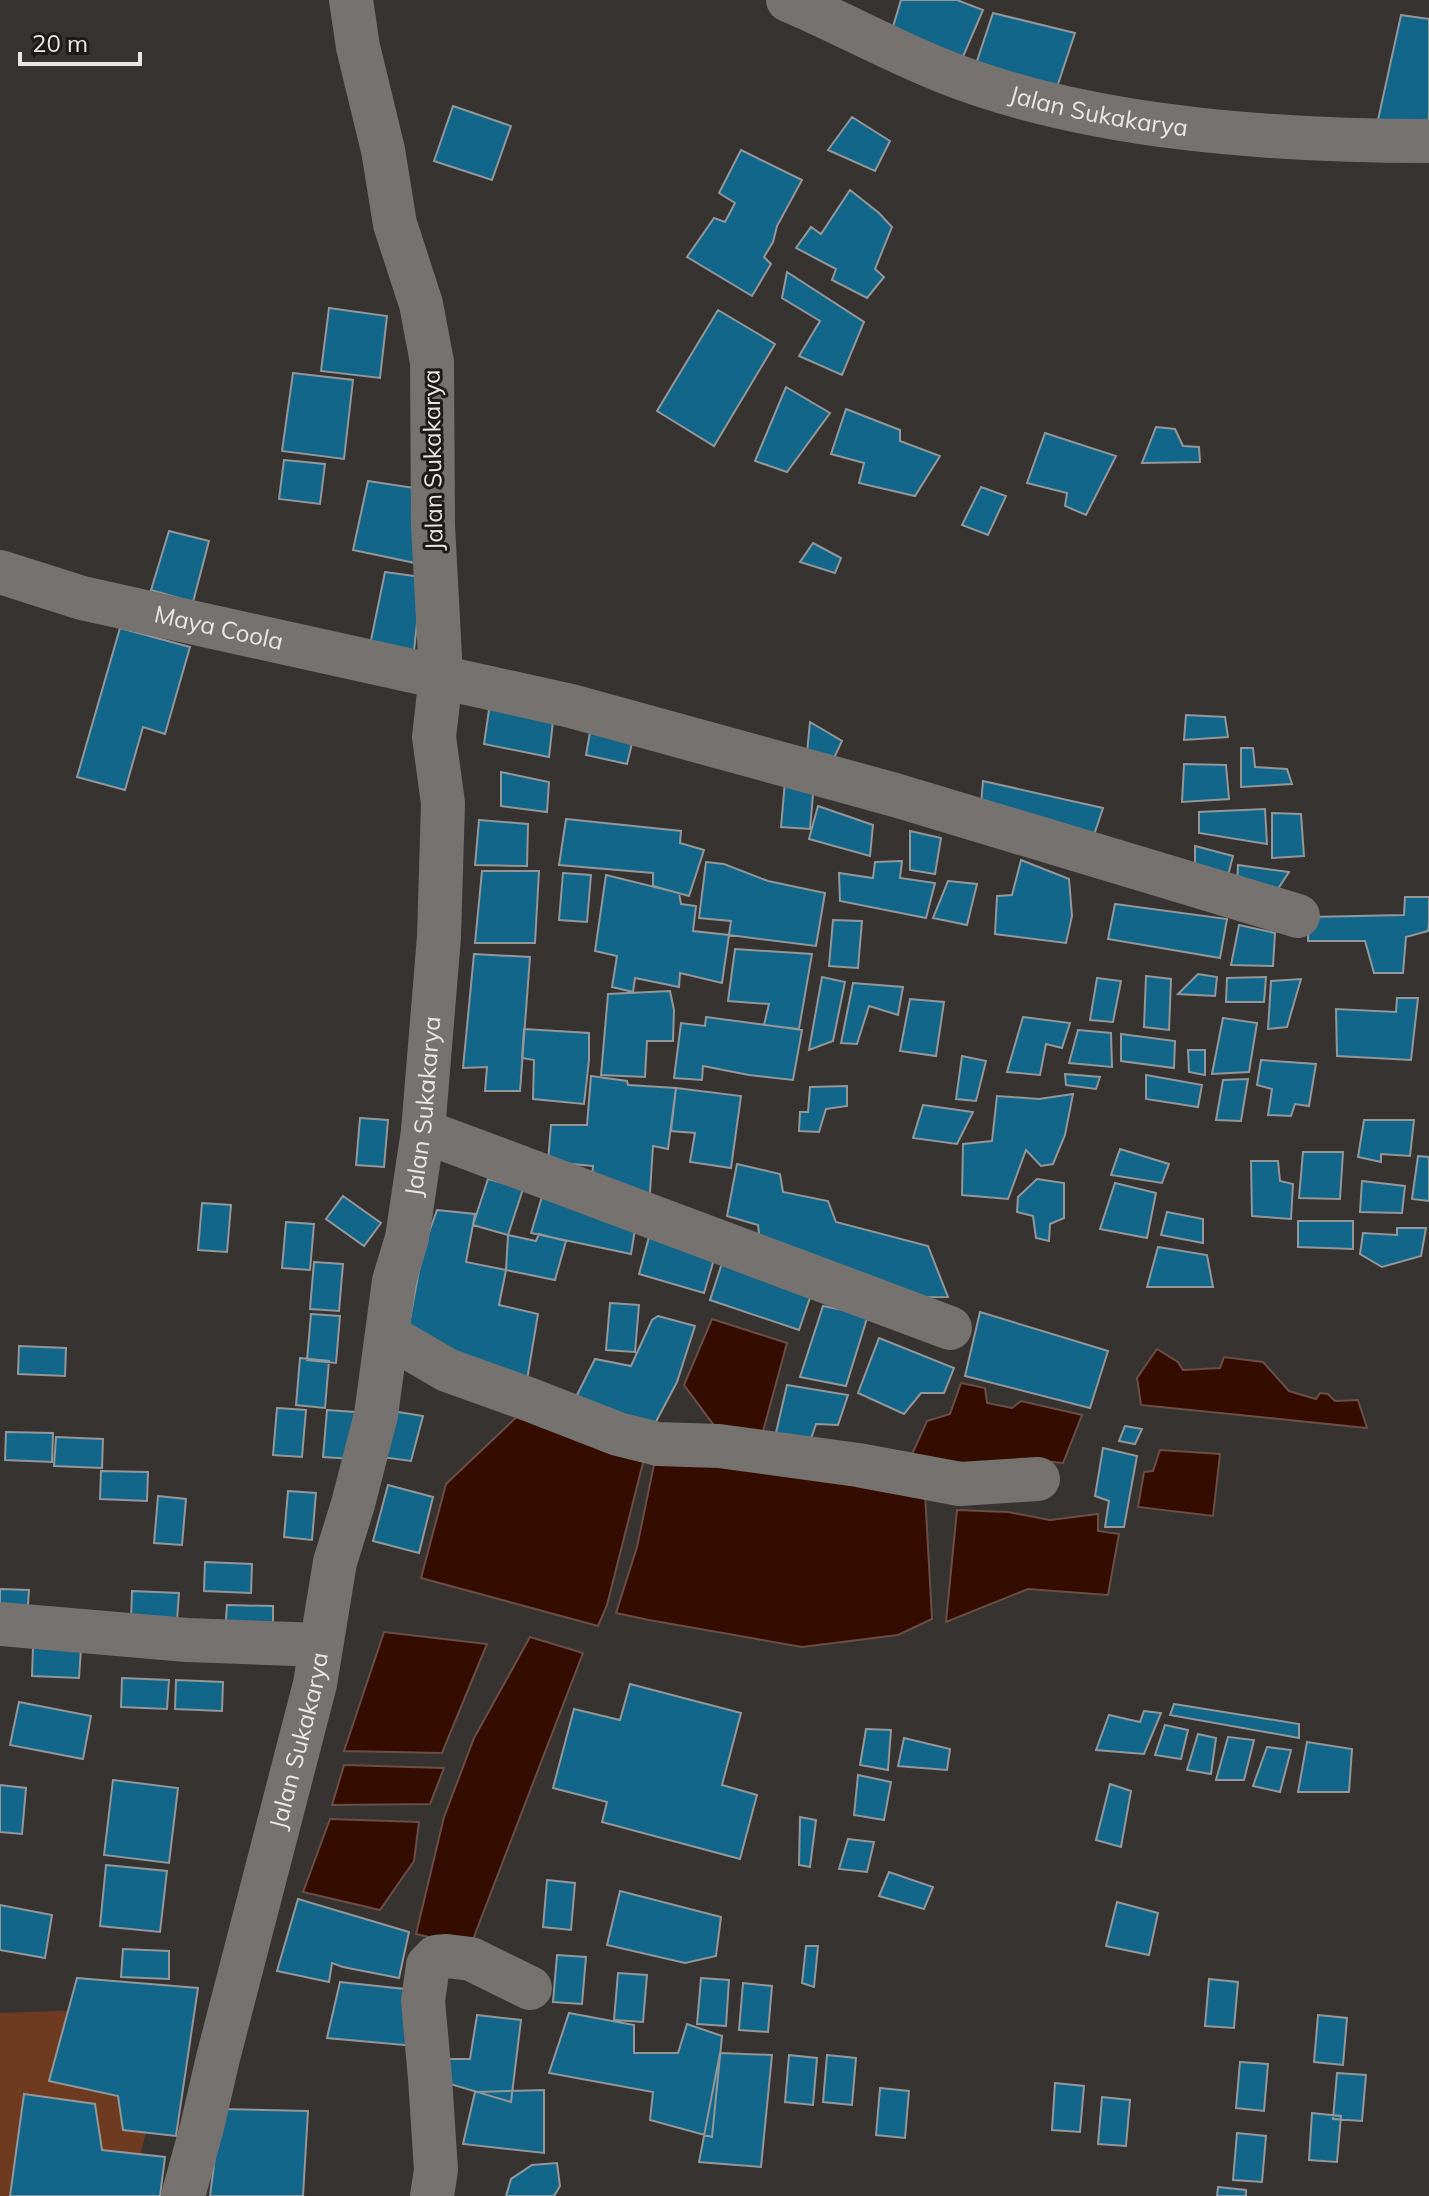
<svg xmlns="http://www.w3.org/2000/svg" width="1429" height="2196" font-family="Mulish,sans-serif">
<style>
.green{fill:#6f3b20}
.water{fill:#340d00;stroke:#6a4e45;stroke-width:2}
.building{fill:#126689;stroke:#939799;stroke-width:2}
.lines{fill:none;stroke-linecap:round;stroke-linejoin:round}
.minor{stroke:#767270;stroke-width:44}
.labels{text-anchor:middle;stroke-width:6;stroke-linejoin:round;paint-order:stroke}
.street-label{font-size:24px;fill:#e9e7e6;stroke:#1d1b1a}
</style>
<rect width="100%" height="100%" fill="#363331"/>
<path class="green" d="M175,2007l-44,189h-131v-183z"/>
<path class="water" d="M712,1319l75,24 -25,92 -46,-7 -32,-43z
M1157,1349l21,13 5,8 37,-2 4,-11 39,5 26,29 27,8 4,-6 8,1 7,7 23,-1 9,28 -226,-23 -4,-27z
M961,1383l24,5 2,15 25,5 9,-7 61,14 -19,48 -29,-3 -75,16 -51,-13 19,-42 23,-7z
M524,1410l122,41 -39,154 -9,21 -177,-48 25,-94z
M657,1450l268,43 7,126 -34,16 -96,12 -153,-27 -33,-7 21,-66z
M1160,1450l60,4 -7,62 -75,-9 6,-35 9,-1z
M957,1510l51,2 42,8 48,-6v17l21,3 -11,61 -80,-6 -82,33z
M384,1632l103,12 -45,109 -98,-2z
M530,1637l53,16 -111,289 -30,-2 -26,-6 28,-117 30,-79z
M344,1765l100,3 -14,36 -98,1z
M330,1819l89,3 -5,39 -34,49 -77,-18z"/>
<path class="building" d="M901,0h56l26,10 -21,49 -70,-29z
M993,13l82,20 -18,54 -82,-20z
M1401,15l28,4v97l-2,14 -51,-1z
M453,106l58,20 -19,54 -58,-19z
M852,117l38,24 -15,30 -47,-21z
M741,150l61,30 -25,46 -4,16 -9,15 7,7 -19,32 -65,-39 27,-39 11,4 10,-19 -16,-10z
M850,190l29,23 13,14 -17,42 9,8 -17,21 -35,-18 4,-11 -40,-21 15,-21 10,7z
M787,272l77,50 -22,53 -43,-19 21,-35 -38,-23z
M329,308l58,8 -7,62 -59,-7z
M718,310l57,34 -61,102 -57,-35z
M293,373l60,7 -9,79 -62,-8z
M786,387l44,26 -43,59 -32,-11z
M846,409l54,21v11l40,15 -25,40 -56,-13 5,-20 -33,-9z
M1156,427l19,2 8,17 16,1 1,15 -58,1z
M1045,433l71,23 -30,59 -21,-9 2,-13 -40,-10z
M284,460l41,4 -5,40 -41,-5z
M368,481l60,9 -13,73 -62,-13z
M981,487l25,9 -18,39 -26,-10z
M169,531l40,10 -16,61 -42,-12z
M813,543l28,15 -6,15 -35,-11z
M385,572l37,5 -9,83 -44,-10z
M120,628l70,19 -25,87 -22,-7 -18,63 -48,-13z
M491,696l63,16 -5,45 -65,-13z
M1186,715l39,2 3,20 -44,3z
M592,721l43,10 -8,33 -41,-9z
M810,722l32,19 -9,19 -26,-7z
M1241,748h12l2,19 32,2 5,15 -51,3z
M1184,764l42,1 3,34 -47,3z
M501,772l48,10 -2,30 -46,-6z
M785,781l29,2 -4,46 -29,-2z
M983,781l120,27 -9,27 -113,-30z
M818,806l55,19 -3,31 -61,-17z
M1265,809l2,35 -68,-11v-21z
M1272,813l29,1 3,42 -32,2z
M566,819l115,12 -1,12 24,7 -15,46 -36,-10v-13l-94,-8z
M479,820l49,4 -1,42 -52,-1z
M910,831l31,7 -6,36 -25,-4z
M1195,846l38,10 -7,27 -31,-8z
M1021,860l48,19 3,37 -6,27 -71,-9 2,-38 15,-1z
M902,861l-2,17 35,5 -9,35 -86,-17 -1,-28 34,5 2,-16z
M706,862l18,2 44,17 57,12 -9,53 -87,-11 2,-14 -32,-3z
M1238,865l51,7 -17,26 -35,-11z
M482,871h57l-4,72h-60z
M563,873l28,2 -4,47 -28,-2z
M606,875l73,18 2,11 15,2 -3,25 36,4 -7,48 -42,-10 -1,14 -44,-9 -2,14 -21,-5 5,-31 -22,-5z
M948,881l29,3 -10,41 -34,-7z
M1405,897h24v25l-1,9 -22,6 -3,36h-29l-9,-32h-57l1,-24 95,-2z
M1115,904l112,15 -7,39 -112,-19z
M833,920l29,1 -4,47 -29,-2z
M1239,925l36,8 -2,33 -42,-1z
M735,949l77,5 -13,75 -35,-4 5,-21 -41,-3z
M474,954l56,3 -10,134h-35l2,-24 -24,1z
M1198,974l19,3 -2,19 -37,-2z
M1146,976l25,3 -2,51 -25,-3z
M822,977l23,5 -12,59 -24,9z
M1266,977l-2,25h-38l1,-24z
M1097,978l24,3 -8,41 -23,-2z
M1301,979l-14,48 -19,2 3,-48z
M853,983l50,4 -5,28 -29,-9 -12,38 -16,-1z
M670,991l4,19 -1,31h-26l-2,36 -44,-2 7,-81z
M1397,998h21l-7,62 -74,-4 -1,-47 60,3z
M910,999l34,3 -8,54 -36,-5z
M706,1017l96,13 -9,50 -44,-5 -46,-9 -1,14 -28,-2 7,-55 24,3z
M1023,1017l47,6 -8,25 -16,-4 -6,31 -33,-3z
M1223,1018l34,5 -8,49 -37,2z
M524,1029l65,4v27l-5,44 -51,-5 1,-39 -12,-2z
M1078,1030l33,3 1,34 -43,-4z
M1121,1034l54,7 -1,27 -53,-7z
M1188,1050h17v25l-16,-3z
M962,1056l24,5 -10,40 -20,-2z
M1261,1060l55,4 -7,42 -14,-2 -4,12 -23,-1 4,-26 -15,-4z
M1065,1074l35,3 -4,12 -30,-4z
M1146,1075l56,10 -4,22 -52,-8z
M591,1076l36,5 1,4 48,3 -8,61 -15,-3 -4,62 -58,-19 2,-23 -45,-4 3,-37h36z
M1248,1079l-7,42 -25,-1 7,-40z
M847,1086v20l-21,3 -7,23 -20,-1 1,-19h8l2,-25z
M676,1088l65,8 -10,72 -41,-6 5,-29 -24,-2z
M1073,1094l-8,41 -12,29 -12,2 -15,-16 -18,49 -46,-4 1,-51 29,-3 5,-45 42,3z
M923,1105l50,7 -16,32 -44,-6z
M360,1118l28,2 -4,47 -28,-2z
M1364,1120h50l-4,36 -29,-2v8l-23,-5z
M1120,1149l49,15 -7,19 -51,-8z
M1303,1152h40l-3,47 -41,-1z
M1418,1156l11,1v44l-17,-2z
M1251,1161h27l2,20 13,3 -2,35 -39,-3z
M737,1164l43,10 3,18 45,9 8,21 92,24 20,51 -67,1 -121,-56 -2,-17 -31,-9z
M488,1179l35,10 -15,46 -35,-10z
M1037,1179l27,4v35l-14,6 -1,17 -13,-3 -3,-22 -16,-4 1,-15z
M1362,1181l43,5 -3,27 -42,-1z
M1115,1183l41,10 -9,45 -47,-9z
M545,1187l92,30 -6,37 -100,-21z
M343,1196l38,27 -17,23 -38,-27z
M202,1203l29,2 -4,47 -29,-2z
M437,1210l38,4 -9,48 40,8 -7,35 39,9 -11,66 -122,-34 18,-97z
M1167,1212l36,7v24l-42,-8z
M1298,1221h55v28l-55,-2z
M286,1222l28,2 -4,46 -28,-2z
M1397,1228h29l-5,28 -39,11 -22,-13 3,-21 34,2z
M539,1234l27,7 -11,39 -49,-10 2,-35 28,6z
M649,1237l66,19 -11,37 -65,-19z
M1158,1247l49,8 6,32h-66z
M726,1251l89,32 -16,47 -89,-30z
M314,1262l29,2 -4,47 -29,-2z
M610,1303l29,2 -4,47 -29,-2z
M823,1306l45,9 -22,71 -46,-9z
M980,1312l128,39 -18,57 -125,-32z
M311,1314l29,2 -4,47 -29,-3z
M658,1316l37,10 -18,56 -26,49 -80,-24 24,-48 36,7 21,-46z
M879,1338l75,30 -10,25h-23l-17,21 -46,-21z
M19,1346l47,2 -1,28 -47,-2z
M300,1358l29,3 -4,47 -29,-3z
M787,1385l61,10 -10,30 -22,-1 -6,18 -35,-5z
M277,1408l29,2 -4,47 -29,-2z
M327,1410l28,2 -3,47 -29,-2z
M392,1411l31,5 -12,45 -30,-4z
M1125,1426l17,3 -7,15 -16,-3z
M6,1432l47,1 -1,29 -47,-2z
M56,1437l47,2 -1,29 -48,-2z
M1103,1448l34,8 -13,71h-19l4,-26 -14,-5z
M101,1471l47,1 -1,29 -47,-2z
M388,1485l45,12 -14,56 -46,-12z
M288,1491l28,2 -4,47 -28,-3z
M158,1496l28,3 -4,46 -28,-2z
M205,1562l47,2 -1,29 -47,-2z
M0,1589l29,1 -2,28 -27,-1z
M132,1591l47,2 -2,28 -46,-1z
M227,1605l46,1v29l-48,-2z
M33,1647l48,2 -2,29 -47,-2z
M122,1678l47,2 -2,29 -46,-2z
M176,1680l47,2 -1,29 -47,-2z
M630,1684l111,29 -19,72 35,10 -17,64 -138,-37 5,-20 -54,-14 21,-79 46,11z
M19,1702l72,14 -8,43 -73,-14z
M1174,1704l125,20v14l-129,-23z
M1144,1711l17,2 -17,41 -48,-4 13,-35 31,7z
M1165,1725l23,5 -7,29 -26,-4z
M866,1729l25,1 -3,40 -28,-5z
M1198,1734l18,4 -5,36 -24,-4z
M1228,1737l26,3 -10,40h-28z
M904,1738l46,11 -3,21 -49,-4z
M1307,1742l45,7 -3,43h-51z
M1267,1747l24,3 -11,42 -27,-6z
M858,1775l33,7 -7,38 -30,-5z
M113,1780l65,8 -9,75 -65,-8z
M1110,1784l21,7 -10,56 -25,-7z
M0,1785l26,3 -4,46 -22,-2z
M800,1817l16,3 -6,47 -11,-2z
M848,1839l26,3 -7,30 -28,-3z
M106,1865l61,6 -7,61 -60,-6z
M889,1872l44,15 -9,22 -45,-13z
M547,1880l28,3 -4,47 -28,-3z
M620,1891l101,26 -5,39 -31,7 -78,-18z
M298,1899l111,33 -10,46 -56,-11 -11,-4 -3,19 -52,-11z
M1117,1902l41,11 -9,42 -43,-9z
M0,1905l52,10 -7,43 -45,-8z
M806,1946h12l-4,41 -12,-4z
M123,1949l46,2v28l-48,-2z
M557,1955l29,2 -4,47 -29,-2z
M618,1973l29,2 -4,47 -29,-2z
M77,1978l121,10 -22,148 -53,-6 -5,-34 -69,-15z
M701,1978l28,2 -3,46 -29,-2z
M1209,1979l29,3 -4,46 -29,-2z
M340,1982l83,9 -8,55 -88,-8z
M743,1983l29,3 -4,46 -29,-2z
M569,2013l65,12v28h44l9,-29 35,12 -10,101 -62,-17 3,-28 -104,-19z
M477,2015l44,5 -10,82 -81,-24 -2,-19h42z
M1318,2015l29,3 -4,47 -29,-3z
M720,2053l52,2 -11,112 -62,-5z
M789,2055l28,3 -4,47 -28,-3z
M827,2055l29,3 -4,47 -29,-3z
M1240,2062l28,2 -4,47 -28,-3z
M1337,2073l29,2 -4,46 -29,-2z
M1055,2083l29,3 -4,46 -28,-2z
M880,2088l29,3 -4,47 -29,-3z
M544,2090v63l-81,-9 12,-52z
M24,2094l71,10 7,46 63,7 -5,39h-150z
M1102,2097l28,3 -4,46 -28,-2z
M221,2109l87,2 -5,85h-93z
M1312,2113l29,3 -4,46 -28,-2z
M1237,2133l29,3 -4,46 -29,-2z
M557,2163l3,23 -6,10h-48l5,-17 21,-14z
M1218,2187l28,3v6h-29z"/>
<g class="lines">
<g class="minor">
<path id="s1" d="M788,0c52,22 102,50 155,71 145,58 331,70 486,70"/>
<path id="s2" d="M0,572l82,26 489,108 324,89 403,121"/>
<path d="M423,1131l527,197"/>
<path d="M387,1335l60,35 81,29 90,35 40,10 61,2 139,19 102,19 78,-5"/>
<path d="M0,1624l187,16 133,5"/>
<path id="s3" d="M183,2196l19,-69 16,-69 97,-374 20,-122 18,-58 23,-89 18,-134 13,-43 16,-107 16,-194 4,-134 -9,-66 7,-61 -8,-151 -1,-163 -11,-58 -26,-80 -12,-74 -25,-103 -7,-47"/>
<path d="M432,2196l4,-26 -6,-92 -7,-77 5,-36 8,-8 11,-1 24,3 59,29"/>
</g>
</g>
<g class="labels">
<g class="street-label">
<text dy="8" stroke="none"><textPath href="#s1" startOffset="332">Jalan Sukakarya</textPath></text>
<text transform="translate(433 460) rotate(-91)" y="8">Jalan Sukakarya</text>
<text dy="8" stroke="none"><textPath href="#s2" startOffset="226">Maya Coola</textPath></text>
<text dy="8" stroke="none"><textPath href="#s3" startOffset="1118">Jalan Sukakarya</textPath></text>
<text dy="8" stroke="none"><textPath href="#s3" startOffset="470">Jalan Sukakarya</textPath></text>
</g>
</g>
<path d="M20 52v12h120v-12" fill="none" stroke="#e9e7e6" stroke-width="4"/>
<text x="32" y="52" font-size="24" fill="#e9e7e6" stroke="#1d1b1a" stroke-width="6" paint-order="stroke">20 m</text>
</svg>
